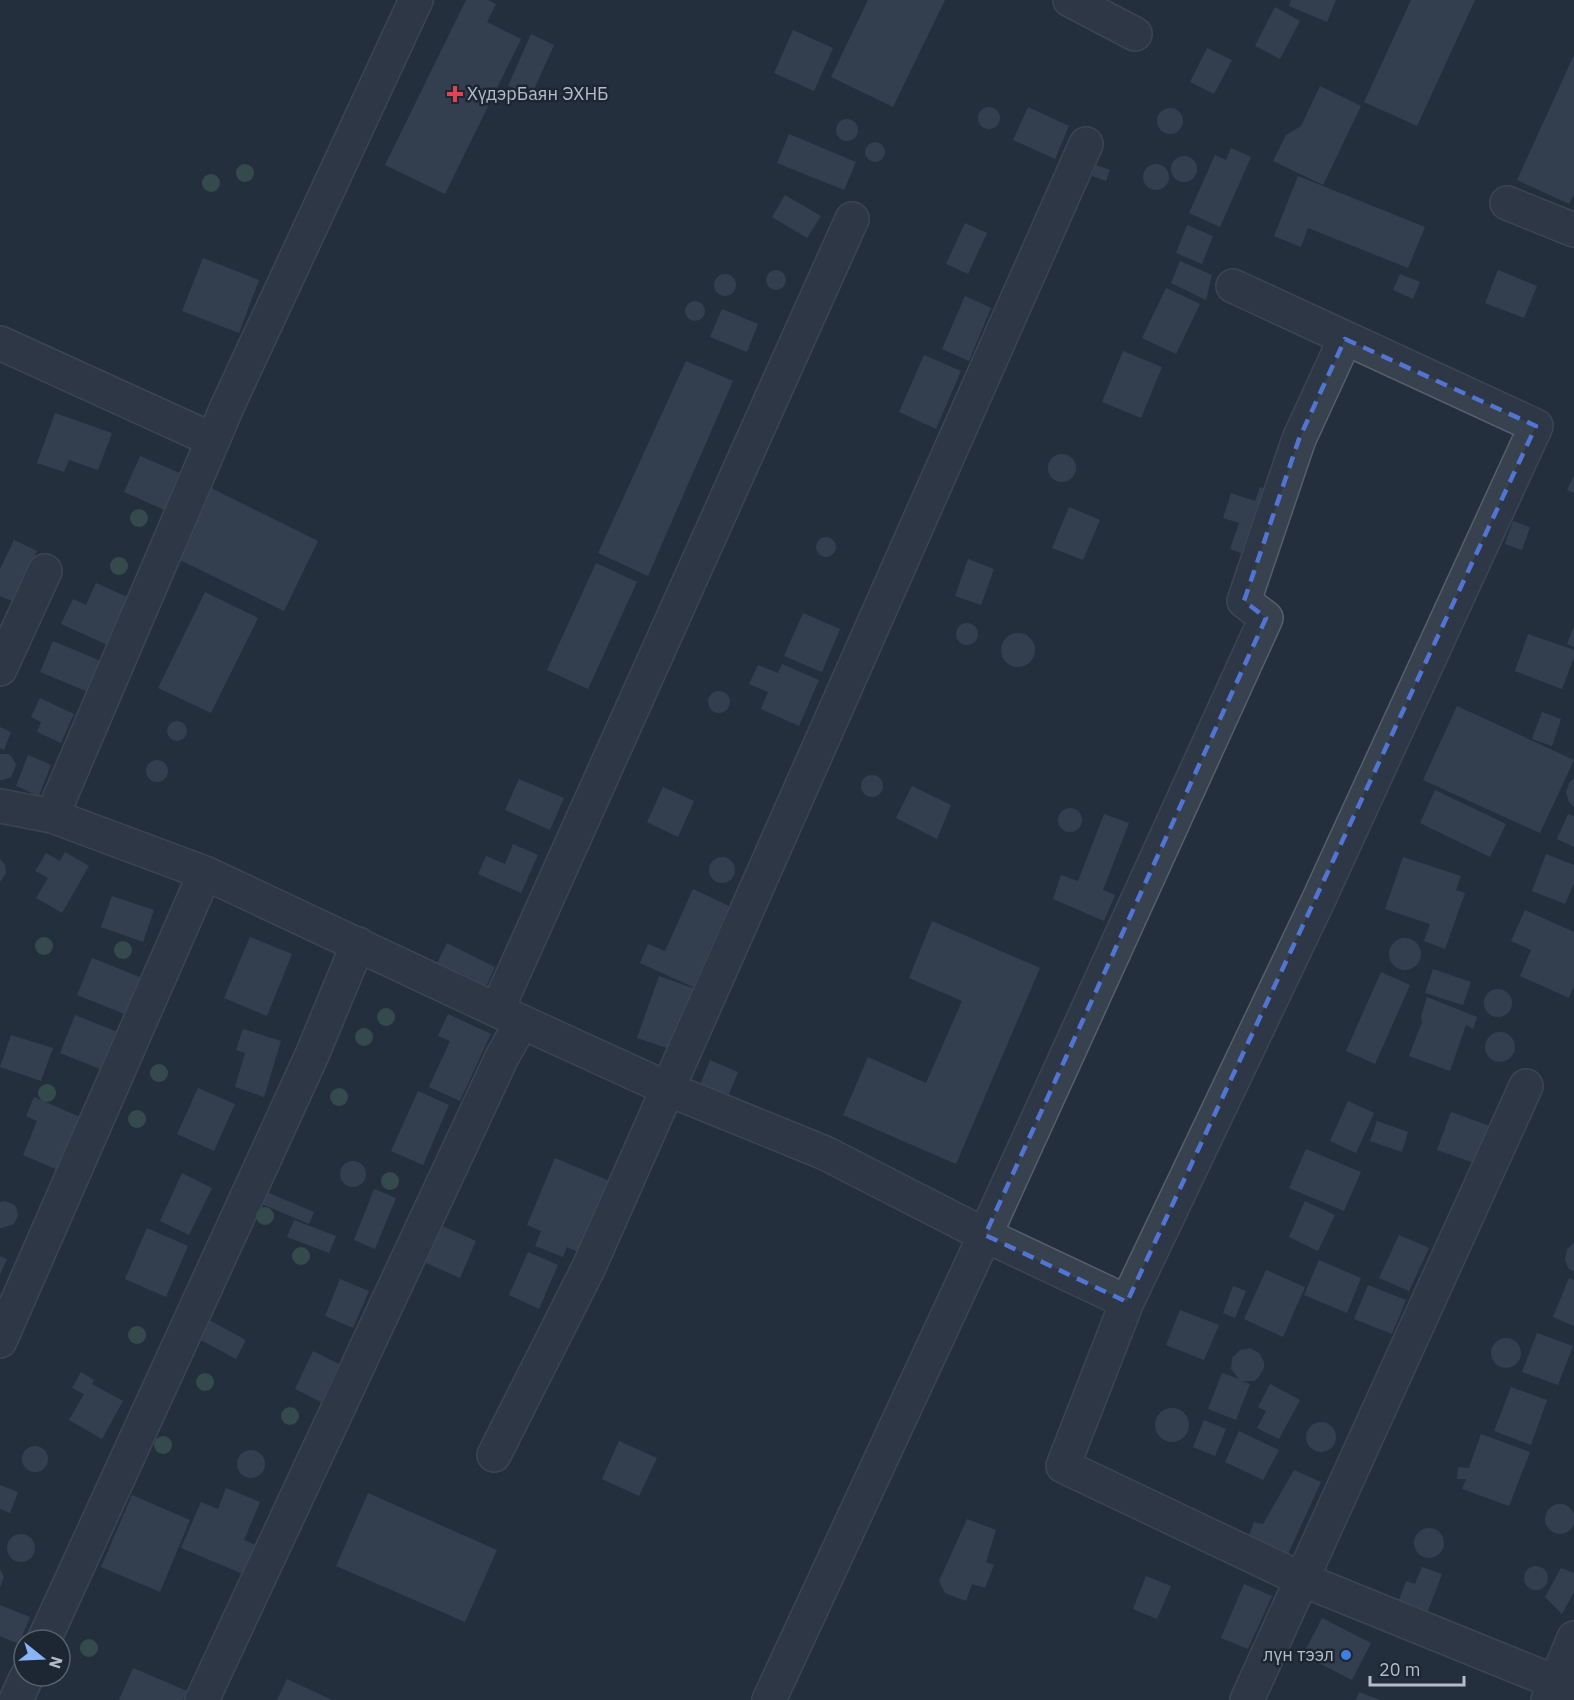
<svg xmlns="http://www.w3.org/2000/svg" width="1574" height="1700" font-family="'IBM Plex Sans',sans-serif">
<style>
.building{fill:#455162}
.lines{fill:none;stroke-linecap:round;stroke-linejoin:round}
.minor-casing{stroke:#565f6c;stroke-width:36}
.minor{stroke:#38414e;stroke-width:33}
.tree{fill:#4b6a5d}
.marked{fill:none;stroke:#5274d3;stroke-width:4.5;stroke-dasharray:12 8;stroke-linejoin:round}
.health-dot{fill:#e0444e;stroke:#1d2633;stroke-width:2}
.shop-dot{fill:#3f7fe0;stroke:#1d2633;stroke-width:2}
.labels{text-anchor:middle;stroke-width:5;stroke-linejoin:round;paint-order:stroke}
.poi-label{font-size:18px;fill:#b4bcc9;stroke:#1d2633;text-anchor:start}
</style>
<rect width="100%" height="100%" fill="#242f3e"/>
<path class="building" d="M466,0h22l8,4 -9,18 34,17 -76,155 -60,-29z
M868,0h77l-52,107 -62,-30z
M1291,0h45l-9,22 -38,-16z
M1411,0h64l-58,126 -53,-24z
M1275,7l25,14 -20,38 -25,-13z
M793,30l40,18 -19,43 -40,-18z
M531,34l23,11 -23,51 -23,-10z
M1207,48l25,12 -18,34 -24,-12z
M1574,55v139l-5,10 -52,-24z
M1320,86l41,20 -38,79 -50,-24 13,-26 15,-9z
M1028,107l41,19 -14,33 -42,-19z
M978 118a11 11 0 1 1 22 0a11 11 0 1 1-22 0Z
M1157 121a13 13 0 1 1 26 0a13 13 0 1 1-26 0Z
M836 130a11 11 0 1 1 22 0a11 11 0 1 1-22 0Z
M789,134l67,28 -12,28 -67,-27z
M865 152a10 10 0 1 1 20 0a10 10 0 1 1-20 0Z
M1231,148l20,9 -31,70 -31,-14 26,-58 11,5z
M1171 169a13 13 0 1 1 26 0a13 13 0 1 1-26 0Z
M1143 177a13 13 0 1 1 26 0a13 13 0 1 1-26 0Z
M1096,165l14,5 -4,11 -14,-5z
M1298,176l127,51 -17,41 -100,-40 -7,19 -27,-11z
M785,195l36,21 -14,22 -35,-21z
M965,223l22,10 -19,41 -22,-10z
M1187,225l26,11 -11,28 -26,-11z
M203,258l56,22 -20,53 -57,-22z
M1180,261l32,14 -6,25 -35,-17z
M766 280a10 10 0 1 1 20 0a10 10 0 1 1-20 0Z
M1498,270l39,16 -13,32 -39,-15z
M1400,274l20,8 -7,17 -20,-9z
M714 285a11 11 0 1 1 22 0a11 11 0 1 1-22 0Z
M1166,288l34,16 -24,50 -34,-16z
M965,296l26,12 -22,53 -27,-12z
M685 311a10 10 0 1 1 20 0a10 10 0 1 1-20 0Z
M722,309l36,15 -11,28 -37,-15z
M1123,351l39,16 -21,51 -39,-16z
M924,355l37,16 -25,58 -37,-17z
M686,361l47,20 -85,195 -50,-23z
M55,413l57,20 -14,37 -29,-10 -5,12 -27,-9z
M1048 468a14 14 0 1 1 28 0a14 14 0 1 1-28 0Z
M140,456l47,20 -16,37 -47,-21z
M1574,476v17l-7,-3z
M1260,487l14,5 -22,65 -22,-8 9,-26 -16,-5 8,-25 24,8z
M211,488l107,53 -34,70 -108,-53z
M1069,507l31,13 -17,40 -31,-12z
M1513,521l17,6 -8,23 -17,-6z
M816 547a10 10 0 1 1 20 0a10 10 0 1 1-20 0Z
M14,540l23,11 -23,51 -14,-6v-27z
M968,559l26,10 -13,36 -26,-9z
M596,563l41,19 -49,107 -41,-19z
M96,583l36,16 -22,47 -49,-22 12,-25 13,6z
M205,592l53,26 -47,95 -53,-25z
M803,613l37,16 -18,43 -38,-16z
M956 634a11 11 0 1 1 22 0a11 11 0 1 1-22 0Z
M1574,626v21l-7,-3z
M1001 650a17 17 0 1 1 34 0a17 17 0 1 1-34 0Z
M1528,634l46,16v7l-12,32 -47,-18z
M53,641l48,20 -13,31 -48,-20z
M782,664l37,16 -20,46 -38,-17 7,-17 -19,-8 9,-19 20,8z
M708 702a11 11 0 1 1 22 0a11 11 0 1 1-22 0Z
M40,698l34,16 -13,29 -24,-11 4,-10 -10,-5z
M1457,706l117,54 -34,73 -117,-53z
M1542,712l19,7 -9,27 -20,-7z
M167 731a10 10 0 1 1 20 0a10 10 0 1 1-20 0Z
M0,727l11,5 -7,18 -4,-2z
M0,754h8l4,3 4,8 -5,12 -8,3h-3z
M28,755l23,10 -12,31 -23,-10z
M146 771a11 11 0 1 1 22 0a11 11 0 1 1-22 0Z
M861 786a11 11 0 1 1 22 0a11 11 0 1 1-22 0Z
M1574,778v29l-5,-5 -3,-9 3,-10z
M519,779l45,19 -14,32 -45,-20z
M912,786l39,19 -14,34 -41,-21z
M663,787l31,14 -16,36 -31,-15z
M1435,790l71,34 -16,33 -70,-34z
M1058 820a12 12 0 1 1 24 0a12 12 0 1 1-24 0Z
M1104,814l25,9 -26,67 12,5 -11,26 -51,-22 8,-24 17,6z
M1568,814l6,2v31l-17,-8z
M513,844l25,11 -17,38 -43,-19 8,-18 19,8z
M65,852l24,14 -27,47 -26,-15 12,-20 -13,-7 11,-18 14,8z
M1546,854l28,11v18l-9,21 -33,-13z
M1403,857l58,19 -5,14 9,3 -20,56 -21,-8 6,-17 -45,-15z
M709 870a13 13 0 1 1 26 0a13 13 0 1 1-26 0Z
M0,859l5,6 1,8 -6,9z
M693,889l36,17 -36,81 -53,-24 8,-19 17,7z
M112,896l42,14 -11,32 -42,-15z
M1525,910l49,22v54l-5,12 -49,-22 11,-26 -20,-9z
M932,921l108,47 -84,196 -113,-49 25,-58 58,26 36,-82 -53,-23z
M250,937l42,17 -25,62 -43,-18z
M1389 954a16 16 0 1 1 32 0a16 16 0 1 1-32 0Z
M447,943l48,24 -13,30 -50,-24z
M92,958l50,20 -15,37 -50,-20z
M1433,969l38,13 -8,23 -38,-12z
M1381,972l29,13 -35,79 -29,-13z
M659,976l39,14 -22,61 -39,-13z
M1484 1003a14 14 0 1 1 28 0a14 14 0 1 1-28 0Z
M1427,997l50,20 -4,12 -7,-4 -16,46 -41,-15 13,-34 -1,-5z
M448,1014l43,20 -31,67 -31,-14 21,-46 -12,-5z
M75,1015l45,18 -15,38 -45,-18z
M243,1029l38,12 -17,56 -29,-10 10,-34 -9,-3z
M1485 1047a15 15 0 1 1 30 0a15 15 0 1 1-30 0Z
M11,1035l42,13 -12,33 -41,-14z
M710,1060l28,12 -12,30 -28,-12z
M198,1088l37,16 -21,47 -37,-17z
M418,1091l31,14 -26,60 -32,-14z
M34,1097l46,20 -22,53 -35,-15 14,-34 -11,-5z
M1348,1101l26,12 -18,40 -26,-12z
M1451,1112l39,14 -11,22 -2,16 -40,-14z
M1377,1121l31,11 -6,20 -32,-11z
M1306,1149l55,23 -17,39 -55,-23z
M555,1158l57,24 -30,72 -15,-7 -4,10 -28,-11 6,-15 -14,-6z
M340 1174a13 13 0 1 1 26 0a13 13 0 1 1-26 0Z
M182,1173l30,15 -23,47 -29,-14z
M374,1189l22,9 -21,51 -21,-9z
M262,1190l52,22 -5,12 -52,-22z
M5,1201l8,3 3,3 2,9 -4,8 -12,4h-2v-26z
M1305,1201l30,14 -17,36 -29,-14z
M294,1220l42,16 -7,17 -42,-16z
M440,1225l36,16 -16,37 -36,-16z
M147,1228l41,18 -22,51 -41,-18z
M1399,1235l30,13 -20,43 -30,-13z
M1574,1243v29l-6,-4 -3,-9 2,-10z
M528,1252l30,13 -19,44 -30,-14z
M0,1256l7,3 -7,16z
M1319,1260l42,18 -14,35 -43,-18z
M1266,1270l39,17 -22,50 -39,-18z
M1569,1278l5,2v46l-21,-9z
M340,1279l29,12 -16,37 -28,-12z
M1368,1285l38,15 -14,34 -38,-15z
M1233,1286l13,5 -11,27 -12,-5z
M1180,1310l39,15 -15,35 -38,-15z
M209,1320l37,20 -10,19 -37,-20z
M1537,1333l36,13 -15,39 -36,-13z
M1491 1353a15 15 0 1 1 30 0a15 15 0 1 1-30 0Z
M1250,1348l9,5 5,9v6l-6,10 -4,3h-12l8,3 -14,36 -28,-11 14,-36 17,6 -8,-10 1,-11 8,-8z
M313,1351l26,13 -18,38 -26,-13z
M81,1372l13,8 -2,4 31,17 -21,38 -33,-19 15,-26 -12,-6z
M1270,1384l30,16 -21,39 -22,-11 9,-17 -8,-4z
M1511,1387l36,13 -16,45 -37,-14z
M1155 1425a17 17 0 1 1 34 0a17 17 0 1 1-34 0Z
M1204,1420l22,9 -11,27 -22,-9z
M1306 1437a15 15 0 1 1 30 0a15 15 0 1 1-30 0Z
M1239,1431l40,19 -16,30 -38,-18z
M1481,1434l49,18 -21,54 -47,-17 4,-10h-9l1,-12 11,1z
M619,1441l38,17 -18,38 -37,-17z
M22 1459a13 13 0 1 1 26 0a13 13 0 1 1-26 0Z
M237 1464a14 14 0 1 1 28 0a14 14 0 1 1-28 0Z
M1294,1470l27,12 -33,72 -40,-16 6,-16 9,2z
M0,1485l18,7 -8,21 -10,-4z
M226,1488l34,14 -16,38 18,8 -12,29 -69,-29 20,-46 17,7z
M368,1493l129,57 -32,72 -129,-56z
M132,1495l58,25 -30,72 -59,-25z
M1545 1519a15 15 0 1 1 30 0a15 15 0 1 1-30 0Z
M967,1519l29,11 -10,32 8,3 -9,23 -13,-4 -6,17 -21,-8 -6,-12z
M1414 1543a15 15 0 1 1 30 0a15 15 0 1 1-30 0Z
M7 1548a14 14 0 1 1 28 0a14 14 0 1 1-28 0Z
M1524 1578a12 12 0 1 1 24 0a12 12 0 1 1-24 0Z
M1422,1567l20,7 -14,37 -29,-11 7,-19 9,3z
M1561,1568l13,5v19l-12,22 -17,-17z
M0,1569l4,8 -4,11z
M1146,1576l25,10 -14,33 -24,-10z
M1244,1584l28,12 -24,53 -27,-11z
M0,1605l30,12 -11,27 -19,-8z
M1322,1618l49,25 -19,37 -49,-25z
M133,1668l54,23 -4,9h-64z
M287,1679l45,21h-55z
M1359,1692l21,8h-24z"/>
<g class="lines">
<defs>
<path id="minor" d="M1070,0l65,34
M1507,203l67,27
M1233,286l303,140 -218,475 -191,401 -64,164 238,113 254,103 19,6
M0,343l213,97 14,-33 189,-407
M0,669l45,-98
M0,806l52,10 153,57 317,149 153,70 150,61 160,82 142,67
M52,816l161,-376
M497,1010l355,-791
M0,1341l205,-468
M494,1455l94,-186 498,-1125
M44,1640l268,-585 46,-111
M16,1700l11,-24
M202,1700l300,-643 20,-35
M769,1700l216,-465 281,-617 -22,-17 55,-162 46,-100
M1247,1700l279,-614
M1548,1700l26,-62"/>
</defs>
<use href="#minor" class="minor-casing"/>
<use href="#minor" class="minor"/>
</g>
<g class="tree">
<circle cx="245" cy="173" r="9"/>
<circle cx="211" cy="183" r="9"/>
<circle cx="139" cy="518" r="9"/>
<circle cx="119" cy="566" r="9"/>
<circle cx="44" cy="946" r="9"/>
<circle cx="123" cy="950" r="9"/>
<circle cx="386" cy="1017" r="9"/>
<circle cx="364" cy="1037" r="9"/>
<circle cx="159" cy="1073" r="9"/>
<circle cx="47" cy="1093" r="9"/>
<circle cx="339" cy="1097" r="9"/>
<circle cx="137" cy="1119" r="9"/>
<circle cx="390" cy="1181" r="9"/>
<circle cx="265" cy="1216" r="9"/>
<circle cx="301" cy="1256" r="9"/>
<circle cx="137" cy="1335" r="9"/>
<circle cx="205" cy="1382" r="9"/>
<circle cx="290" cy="1416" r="9"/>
<circle cx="163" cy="1445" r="9"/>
<circle cx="89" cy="1648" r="9"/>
</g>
<path d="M0 0H1574V1700H0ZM1345,339l191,87 -409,876 -142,-67 281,-617 -22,-17 55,-162z" fill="#242f3e" fill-opacity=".55" fill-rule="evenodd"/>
<path class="marked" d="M1345,339l191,87 -409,876 -142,-67 281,-617 -22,-17 55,-162z"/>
<path class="health-dot" d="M452 85h6v6h6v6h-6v6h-6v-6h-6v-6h6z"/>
<circle class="shop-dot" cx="1346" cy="1655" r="6"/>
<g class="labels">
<g class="poi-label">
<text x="467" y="100">ХүдэрБаян ЭХНБ</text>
<text x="1334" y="1661" text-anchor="end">лүн тээл</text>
</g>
</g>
<g transform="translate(42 1658) rotate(108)"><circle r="28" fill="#1d2633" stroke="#59626f" stroke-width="1.5"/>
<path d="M0-4.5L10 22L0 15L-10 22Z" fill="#8ab4f8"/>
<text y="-9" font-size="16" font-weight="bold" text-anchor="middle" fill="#b4bcc9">N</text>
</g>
<path d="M1370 1676v9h94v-9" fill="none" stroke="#b4bcc9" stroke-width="3"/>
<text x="1379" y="1676" font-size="18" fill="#b4bcc9" stroke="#1d2633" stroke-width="4.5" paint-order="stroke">20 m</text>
</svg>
